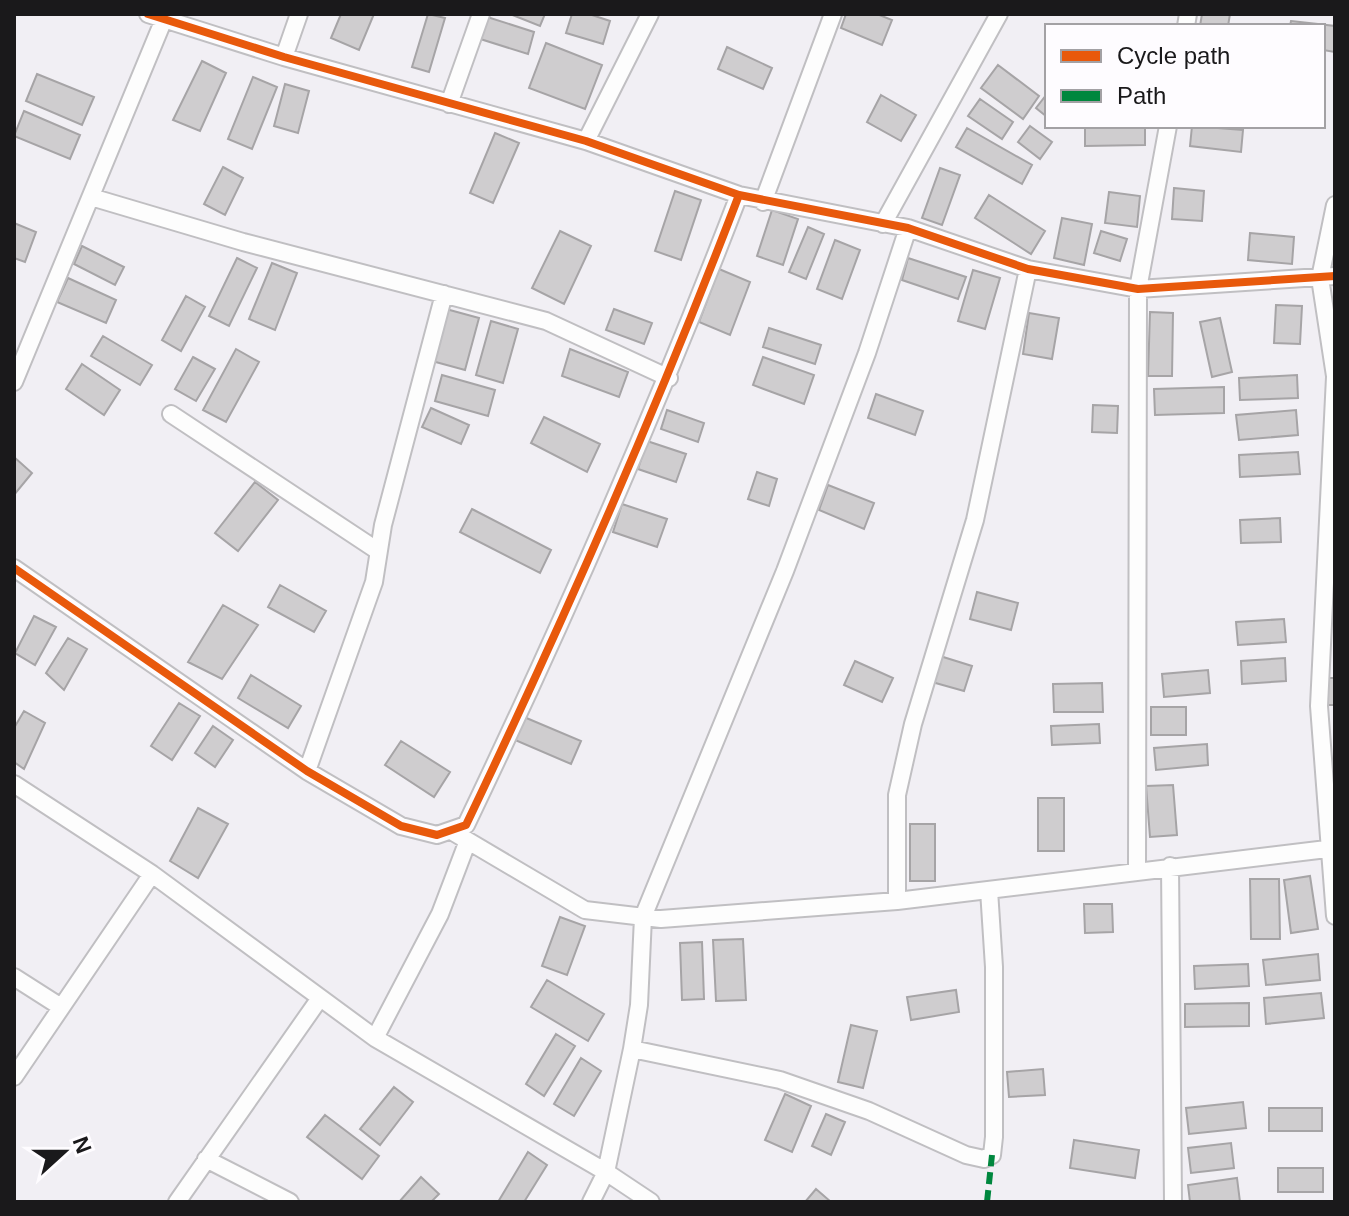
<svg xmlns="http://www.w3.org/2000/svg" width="1349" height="1216" font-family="Arial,sans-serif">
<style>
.building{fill:#cfcdcf;stroke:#a6a4a6;stroke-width:2}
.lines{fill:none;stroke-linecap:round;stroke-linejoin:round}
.minor-casing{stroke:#c0bfc2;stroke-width:20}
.minor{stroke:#fdfdfd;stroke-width:16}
.quiet{stroke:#00873e;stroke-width:6;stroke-dasharray:12 6;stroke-linecap:butt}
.cycleway-casing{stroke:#fefcff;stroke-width:13}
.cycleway{stroke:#e8590c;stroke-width:8}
</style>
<rect width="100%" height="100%" fill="#f1eff4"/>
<path class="building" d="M341,14h33l-15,36 -28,-12z
M428,14l17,4 -16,54 -17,-5z
M510,14h35l-5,12z
M572,14h17l21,7 -7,23 -37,-11z
M846,14h31l15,6 -10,25 -41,-17z
M1202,14h28l-2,12h-28z
M481,15l53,17 -6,22 -54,-17z
M1291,21l44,5v26l-12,-2v-24h-33z
M546,43l56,22 -17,44 -56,-21z
M727,47l45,21 -9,21 -45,-20z
M202,61l24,12 -26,58 -27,-11z
M998,65l41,31 -16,23 -42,-31z
M37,74l57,23 -12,28 -56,-24z
M253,77l24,10 -25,62 -24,-10z
M285,84l24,7 -11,42 -24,-7z
M1047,94v23l-11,-9z
M881,95l35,20 -15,26 -34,-19z
M980,99l33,23 -11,17 -34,-23z
M24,111l56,24 -10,24 -56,-23z
M1030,126l22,16 -12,17 -22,-17z
M1085,126h60v19l-60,1z
M1192,126l51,4 -2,22 -51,-6z
M967,128l65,37 -10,19 -66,-37z
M495,133l24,10 -26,60 -23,-10z
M223,167l20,11 -18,37 -21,-11z
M940,168l20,7 -18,50 -20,-7z
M1174,188l30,3 -2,30 -30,-2z
M675,191l26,9 -20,60 -26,-9z
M1109,192l31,4 -3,31 -32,-4z
M989,195l56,36 -14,23 -56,-36z
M772,210l26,9 -15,46 -26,-9z
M1062,218l30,6 -8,41 -30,-7z
M14,223l22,9 -11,30 -11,-4z
M808,227l16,7 -18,45 -17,-7z
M560,231l31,15 -27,58 -32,-16z
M1101,231l26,8 -7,22 -26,-8z
M1250,233l44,4 -2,27 -44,-4z
M835,240l25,10 -18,49 -25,-10z
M82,246l42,21 -9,18 -41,-21z
M237,258l20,10 -28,58 -20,-10z
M908,258l58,19 -8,22 -56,-19z
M272,263l25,10 -22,57 -26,-11z
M719,269l31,13 -20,53 -31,-13z
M973,270l27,8 -15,51 -27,-8z
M68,278l48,22 -10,23 -49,-21z
M186,296l19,11 -24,44 -19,-11z
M1276,305l26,1 -2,38 -26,-1z
M446,309l33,9 -14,52 -33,-9z
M614,309l38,14 -8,21 -38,-14z
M1150,312l23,1 -1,63h-24z
M1029,313l30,5 -7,41 -29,-5z
M1220,318l12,54 -20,5 -12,-55z
M491,321l27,8 -15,54 -27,-8z
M769,328l52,17 -6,19 -52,-17z
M103,336l49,29 -12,20 -49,-29z
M236,349l23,13 -33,60 -23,-12z
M570,349l58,23 -9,25 -57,-21z
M193,357l22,12 -19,32 -21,-12z
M763,357l51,18 -10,29 -51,-19z
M82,364l38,26 -16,25 -38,-26z
M442,375l53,15 -7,26 -53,-15z
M1297,375l1,23 -58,2 -1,-22z
M1224,387v26l-69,2 -1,-26z
M876,394l47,17 -8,24 -47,-17z
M1093,405l25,1 -1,27 -25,-1z
M431,408l38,17 -8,19 -39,-17z
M667,410l37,13 -6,19 -37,-13z
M1296,410l2,25 -59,5 -3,-25z
M544,417l56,27 -13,28 -56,-29z
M647,441l39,13 -10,28 -38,-13z
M1298,452l2,22 -60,3 -1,-22z
M14,457l18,16 -18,22z
M757,472l20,7 -8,27 -21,-7z
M255,482l23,18 -40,51 -23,-18z
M828,485l46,18 -10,26 -45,-19z
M622,504l45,15 -10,28 -44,-15z
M472,509l79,41 -11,23 -80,-41z
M1280,518l1,24 -40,1 -1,-23z
M280,585l46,26 -12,21 -46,-25z
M977,592l41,11 -7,27 -41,-11z
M223,605l35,20 -36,54 -34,-17z
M34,616l22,11 -21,38 -20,-12z
M1284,619l2,23 -48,3 -2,-23z
M68,638l19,11 -23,41 -18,-17z
M940,656l32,10 -8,25 -32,-9z
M1285,658l1,23 -44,3 -1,-23z
M855,661l38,17 -11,24 -38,-17z
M1208,670l2,23 -46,4 -2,-23z
M251,675l50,31 -13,22 -50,-30z
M1327,678h8v27h-7z
M1102,683l1,29h-49l-1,-28z
M179,703l21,13 -28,44 -21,-14z
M1151,707h35v28h-35z
M24,711l21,12 -21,46 -10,-7v-34z
M524,717l57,24 -10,23 -56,-24z
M1099,724l1,19 -48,2 -1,-19z
M213,726l20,14 -18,27 -20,-14z
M401,741l49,31 -16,25 -49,-32z
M1207,744l1,21 -52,5 -2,-22z
M1173,785l4,50 -27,2 -4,-51z
M1038,798h26v53h-26z
M198,808l30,16 -30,54 -28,-17z
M910,824h25v57h-25z
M1310,876l8,53 -27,4 -7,-53z
M1250,879h29l1,60h-29z
M1084,904h28l1,28 -28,1z
M560,917l25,9 -18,49 -25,-9z
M743,939l3,61 -30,1 -3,-61z
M702,942l2,57 -22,1 -2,-57z
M1318,954l2,26 -54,5 -3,-25z
M1248,964l1,22 -54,3 -1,-23z
M547,980l57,34 -16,27 -57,-34z
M956,990l3,22 -48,8 -4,-23z
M1321,993l3,25 -58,6 -2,-26z
M1249,1003v23l-64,1v-23z
M851,1025l26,6 -14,57 -25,-6z
M556,1034l19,12 -31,50 -18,-12z
M581,1058l20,13 -27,45 -20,-12z
M1043,1069l2,26 -36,2 -2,-25z
M394,1087l19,15 -33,43 -20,-16z
M785,1094l26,12 -19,46 -27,-12z
M1243,1102l3,26 -57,6 -3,-26z
M1269,1108h53v23h-53z
M826,1114l19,8 -14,33 -19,-9z
M325,1115l54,41 -17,23 -55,-42z
M1074,1140l65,10 -4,28 -65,-10z
M1231,1143l3,25 -43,5 -3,-25z
M528,1152l19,13 -23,37h-26z
M1278,1168h45v24h-45z
M421,1177l18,17 -8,8h-32z
M1237,1178l3,24h-50l-2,-17z
M816,1189l15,13h-26z"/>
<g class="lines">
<defs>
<path id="minor" d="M148,14l136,43 302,84 153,54 169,33 120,41 110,20 197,-13
M1186,26l2,-12
M284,57l15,-43
M449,104l32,-90
M586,141l64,-127
M91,197l152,45 303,79 123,57
M763,202l70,-188
M1335,205l-15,73 15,98
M883,224l116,-210
M1335,377l-16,329 16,210
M14,382l150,-363
M171,414l207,137
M14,568l293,203 94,55 36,9 29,-10c99,-207 191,-416 273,-630
M307,771l67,-189 9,-57 61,-231
M14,784l138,90 223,164 231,134 45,30
M453,832l132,78 76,9 236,-18 438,-53
M1170,866l3,336
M1137,869l1,-580 30,-163
M897,901v-106l16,-71 62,-204 53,-251
M14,977l47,30
M375,1038l65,-124 27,-71
M632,1049l148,31 89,31 97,44 18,4 8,-4 2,-18v-170l-5,-77
M14,1077l138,-203
M206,1159l84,43
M177,1202l143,-204
M591,1202l15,-30 26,-123 7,-44 4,-88 142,-346 82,-218 41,-125"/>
</defs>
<use href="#minor" class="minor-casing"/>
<use href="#minor" class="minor"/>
<path class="quiet" d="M987,1202l5,-47"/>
<defs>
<path id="cycleway" d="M148,14l136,43 302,84 153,54 169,33 120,41 110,20 197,-13
M14,568l293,203 94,55 36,9 29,-10c99,-207 191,-416 273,-630"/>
</defs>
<use href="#cycleway" class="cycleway-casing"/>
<use href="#cycleway" class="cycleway"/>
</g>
<rect width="1349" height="1216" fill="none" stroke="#1a191b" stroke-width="32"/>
<rect x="1045" y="24" width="280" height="104" fill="#fefcff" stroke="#a3a1a4" stroke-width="2"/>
<rect x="1061" y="50" width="40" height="12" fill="#e8590c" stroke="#a3a1a4" stroke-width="2"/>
<text x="1117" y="64" font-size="24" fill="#1a191b">Cycle path</text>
<rect x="1061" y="90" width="40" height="12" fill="#00873e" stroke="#a3a1a4" stroke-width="2"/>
<text x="1117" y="104" font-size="24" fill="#1a191b">Path</text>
<g transform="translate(64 1152) rotate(69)" stroke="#fefcff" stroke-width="6" paint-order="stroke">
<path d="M0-6L14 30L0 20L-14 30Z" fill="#1a191b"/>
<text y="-12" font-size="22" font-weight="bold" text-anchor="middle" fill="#1a191b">N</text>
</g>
</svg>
